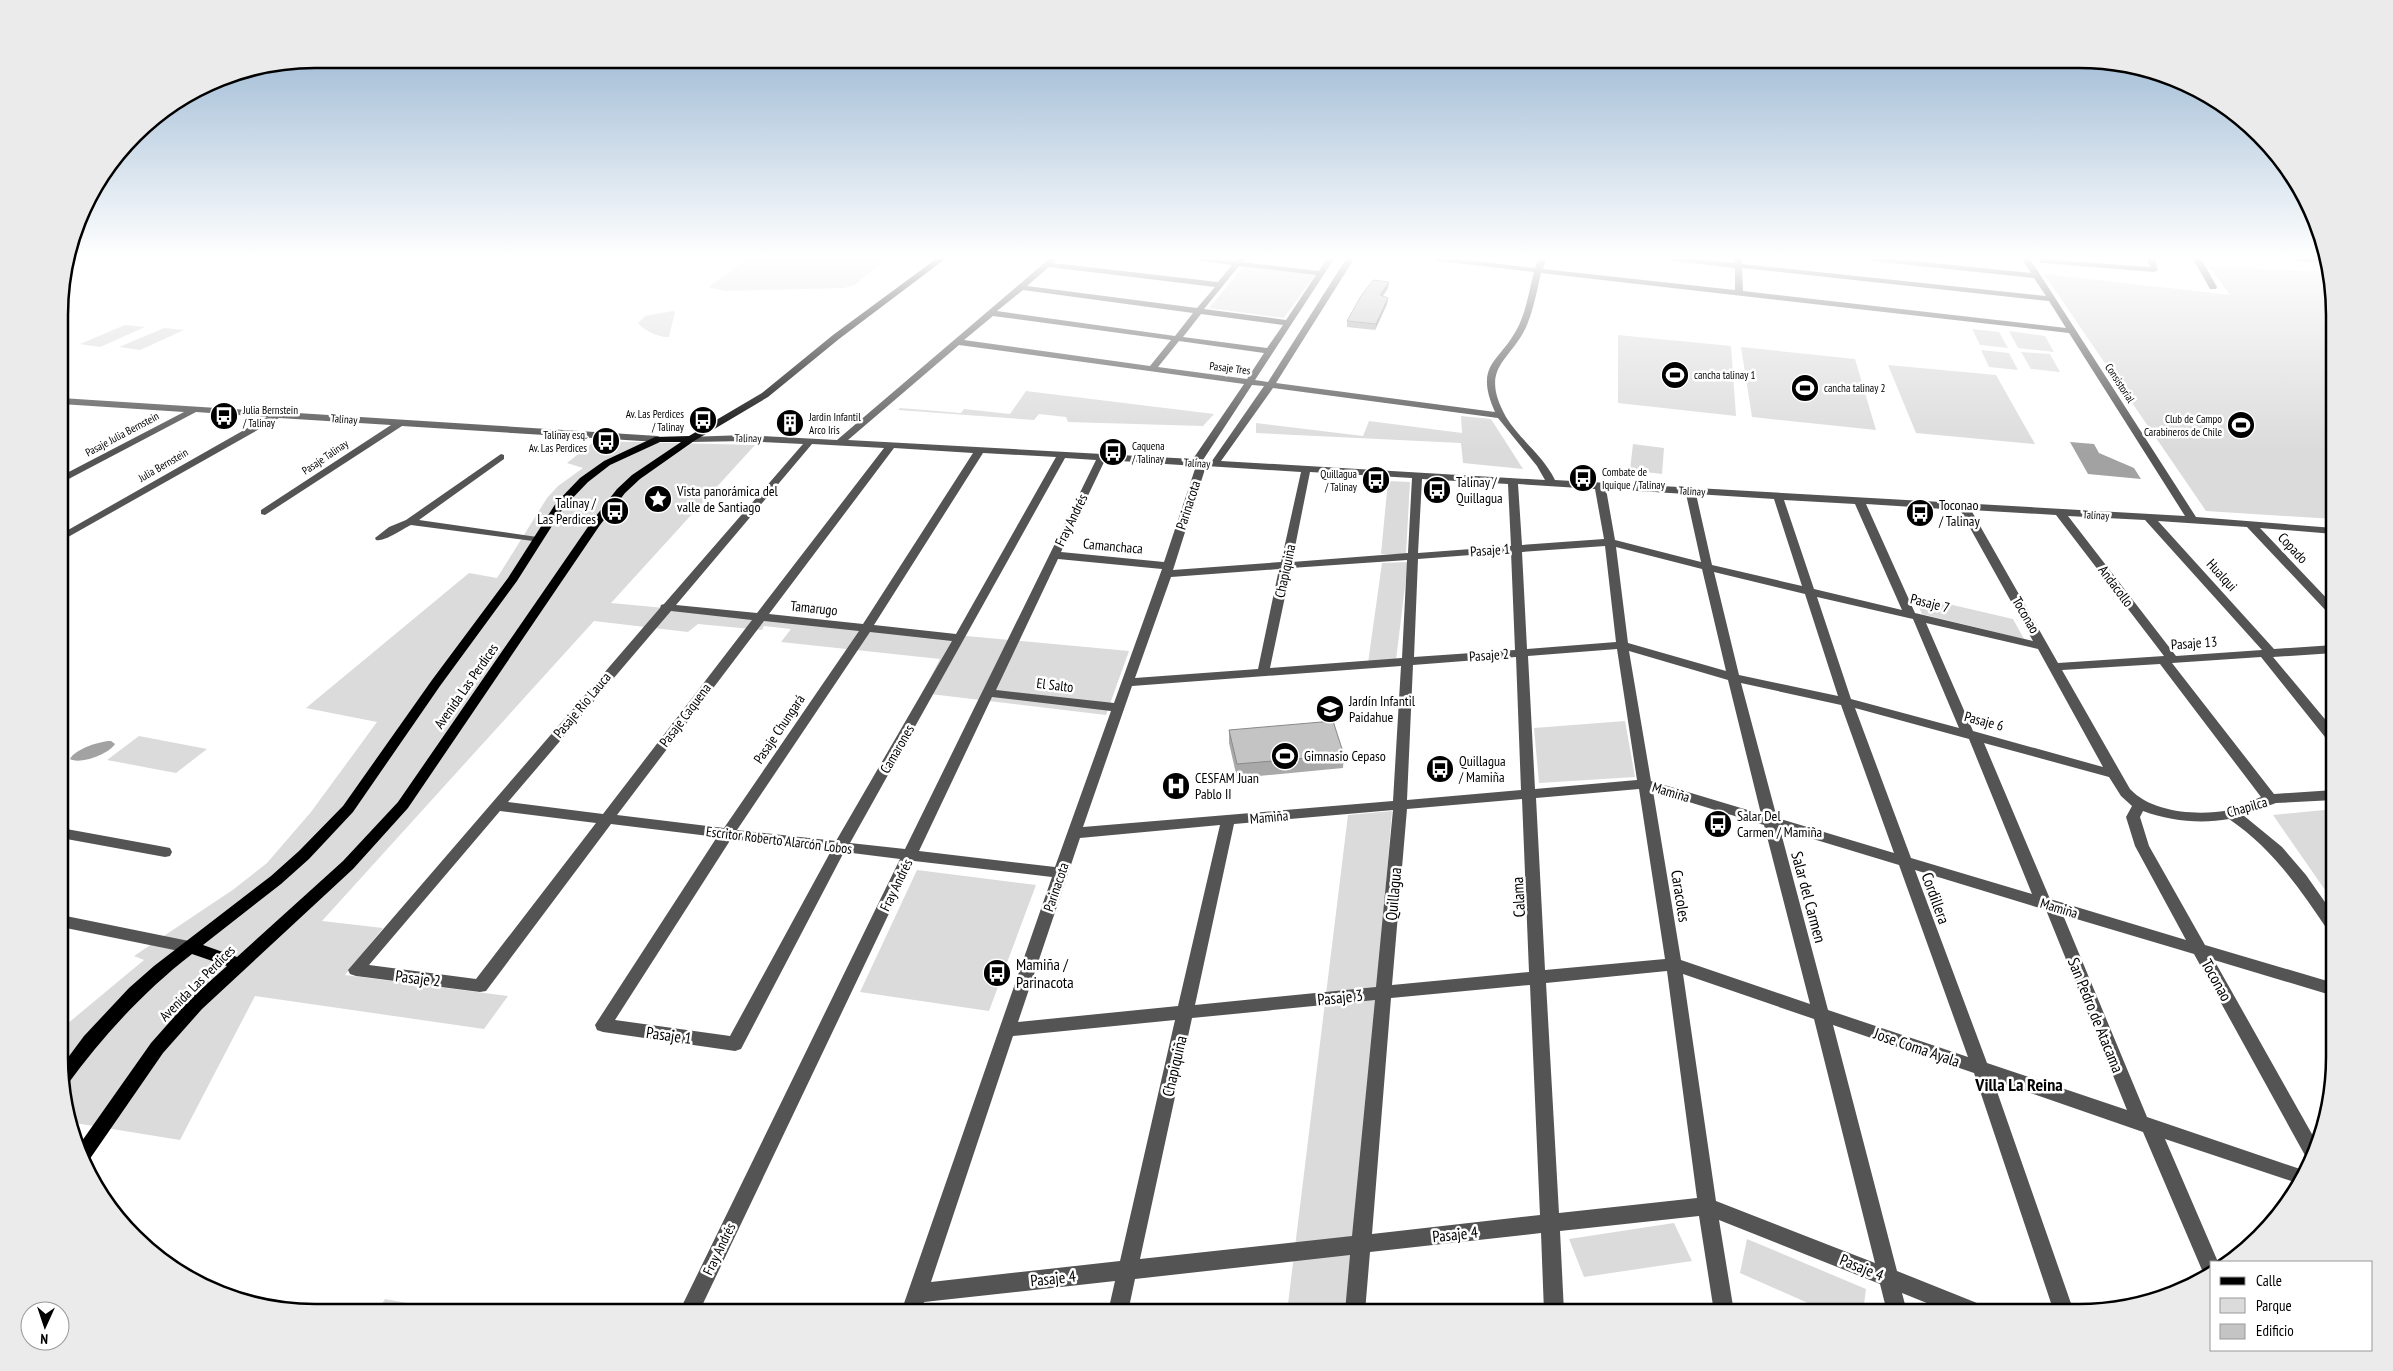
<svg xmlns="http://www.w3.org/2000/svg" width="2393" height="1371" font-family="'PT Sans Narrow',sans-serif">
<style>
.green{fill:#dbdbdb}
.water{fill:#a2a2a2}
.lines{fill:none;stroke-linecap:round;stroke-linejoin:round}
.minor{fill:#545454;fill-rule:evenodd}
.major{fill:#000;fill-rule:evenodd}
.wall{fill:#a9a9a9}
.shaded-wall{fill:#898989}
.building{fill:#c4c4c4;stroke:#898989}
.labels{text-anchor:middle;stroke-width:5;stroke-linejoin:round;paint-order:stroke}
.far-street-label{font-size:11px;fill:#000;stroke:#fff}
.far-poi-label{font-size:11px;fill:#000;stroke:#fff;text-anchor:start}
.poi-label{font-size:14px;fill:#000;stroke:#fff;text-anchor:start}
.street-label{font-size:14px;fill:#000;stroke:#fff}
.near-street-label{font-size:16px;fill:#000;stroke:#fff}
.near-poi-label{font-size:16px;fill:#000;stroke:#fff;text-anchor:start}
.near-neighbourhood-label{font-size:18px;font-weight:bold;fill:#000;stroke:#fff}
.rim{fill:none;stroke:#000;stroke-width:2.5}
</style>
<rect width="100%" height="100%" fill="#fff"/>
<path class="green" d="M748,259h138l-31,26 -12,3 -118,3 -17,-4z
M1244,266l71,9 -31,43 -75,-10z
M2209,266l120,6 5,26v221l-128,-8 -162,-237 186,21z
M673,311l2,1 -6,25c-9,1 -26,-7 -31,-14l7,-7z
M125,325l20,2 -45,20 -20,-3z
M164,328l20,2 -44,20 -21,-3z
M1972,329l27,3 9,16 -28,-3z
M2009,331l36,5 9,16 -36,-4z
M1618,335l113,11 5,70 -118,-13z
M1741,347l114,12 21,71 -124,-13z
M1981,350l28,3 9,17 -29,-3z
M2021,352l29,2 10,18 -29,-3z
M1888,365l108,10 39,69 -119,-11z
M1026,391l188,23 -11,12 -135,-4 -2,-5 -27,-3 -5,6 -136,-10 2,-2 61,5 3,-4 46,5z
M1461,416l30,3 32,50 -60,-6 -2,-20 -205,-10v-10l107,13 6,-15 93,12z
M595,441l160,4 -144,158 518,48 -23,64 -184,-22 18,-34 -159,-17 10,-13 -27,-3 -2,4 -64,-6 -10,8 -94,-11 -272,300 61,7 -38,47 163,21 -24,33 -229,-33 -75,144 -111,-18 -8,-33v-60l83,-69 -10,-4 100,-67 33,-26 44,-51 66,-90 -71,-14 163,-135 28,5 50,-80 11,-12 25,-18 -16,-5z
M1633,444l31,4 -2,26 -32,-4z
M1388,481l22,1 -4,72h-25z
M1408,562l-12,98 -28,3 14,-100z
M1914,596l99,23 11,20 -102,-25z
M1625,721l10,56 -96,6 -5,-55z
M139,736l68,13 -31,24 -69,-13z
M2334,809v23l-5,1 5,7v63l-61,-88z
M1392,811l-41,501h-64l61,-497z
M917,870l119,15 -47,126 -129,-19z
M1674,1223l18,38 -108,16 -15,-38z
M1747,1239l119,50 -3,23h-35l-88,-39z
M385,1299l50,9 -3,4h-55z"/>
<path class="water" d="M2070,442l24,2 5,9 35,15 7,11 -53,-5z
M111,741l4,3c-6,10 -35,21 -45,15 5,-10 30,-18 41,-18z"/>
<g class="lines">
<path class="minor" d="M1049,259h9l-5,4 165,19 14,-17 -43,-6 46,2 2,-2h8l-3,3 77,9 7,-12h8l-79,121 13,2 78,-123h8l-78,124 219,29c-22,-50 6,-49 24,-87 8,-17 10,-35 15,-53l-96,-11 -4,-2h24l77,9 3,-9h8l-3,10 192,21v-22l-62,-7 -4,-2h26l39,4v-4h8v5l304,32 -12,-18 -162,-17 -4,-2h26l137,14 -9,-14h8l166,258 138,11v6l-74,-6 74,78v10l-4,-1 -83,-88 -89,-6 116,128 60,-4v8l-61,4 61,73v13l-5,-1 -68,-85 -89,6 102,131 60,-4v10l-58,3 -33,12 39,32 24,28 28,40v19l-5,-2c-29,-43 -56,-83 -100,-113 -28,5 -59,2 -86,-8l-3,6 9,29 56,99 129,38v13l-120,-36 103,183 -7,17 -3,-1 -113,-205 -131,-39 84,202 159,54 -6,13 -135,-45 53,123h-6v11l-7,4 -62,-145 -150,-52 81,232h-20l-80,-239 -141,-48 64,246 85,34 3,7h-36l-47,-19 5,19h-20l-7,-28 -161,-64 15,92h-20l-15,-96 -139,15 4,81h-20l-3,-79 -171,19 -5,60h-20l5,-57 -215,24 -7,33h-20l7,-31 -191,21 -3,10h-20l151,-435 -138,-16 -215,451h-20l221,-453 -56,-7 -103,197 -6,2 -132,-19 -6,-2 -2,-5 122,-188 -106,-13 -125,167 -6,1 -124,-16 -6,-2 -2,-4 312,-362 1,-3 3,-1 139,-160 -58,-3 -54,1 -5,-3 2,-2 57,-2 92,5zM1239,266l77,9 -30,45 -82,-11zM1049,267l166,20 -18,21 -170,-22zM1742,268l307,33 17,27 -323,-37zM1541,273l528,60 116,183 -630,-36c-12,-25 -35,-40 -49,-63 -28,-51 5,-55 21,-92 7,-17 10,-35 14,-52zM1023,290l170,23 -18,23 -178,-25zM1201,314l82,11 -16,23 -84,-11zM993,316l178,24 -21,26 -186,-26zM1179,341l85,12 -17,26 -89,-12zM959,345l285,39 -51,75 -345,-19zM1252,385l12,1 -52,75 -9,-1zM1273,388l225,30 39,48 8,14 -324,-19zM812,444l72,4 -127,165 -81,-8zM894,448l79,5 -110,171 -94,-10zM983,453l73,4 -100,177 -82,-9zM1065,458l31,2 -191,389 -55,-6zM1105,460l91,6 -32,96 -103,-10zM1206,466l95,6 -20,90 -108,8zM1310,472l102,6 -4,75 -116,9zM1422,479l86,5 3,62 -93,7zM1518,484l77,5 9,50 -82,6zM1606,489l80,5 15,68 -86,-22zM1696,494l78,5 28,87 -90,-21zM1784,500l71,4 47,106 -88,-21zM1866,504l94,6 73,131 -118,-28zM1971,510l85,5 108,141 -106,7zM2068,516l77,4 117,130 -86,6zM1605,546l11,96 -89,7 -5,-97zM1616,547l86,22 24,102 -98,-28zM1511,552l4,98 -101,7 4,-98zM1058,559l104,10 -48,134 -118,-13zM1407,560l-5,98 -132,10 21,-100zM1279,569l-21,100 -123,9 36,-101zM1714,572l91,22 33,102 -99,-21zM1817,597l96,22 46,109 -108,-29zM671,611l81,9 -149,194 -95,-12zM764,621l95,10 -135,197 -107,-13zM1926,623l112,26 65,118 -130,-36zM870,632l82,9 -116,200 -99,-11zM1617,649l20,131 -102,9 -7,-133zM1629,651l99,29 33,134 -110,-33zM1516,657l5,133 -114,10 6,-135zM2160,664l101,133c-10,4 -21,10 -32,13 -30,6 -77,3 -99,-21l-68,-119zM1401,666l-8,135 -310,26 49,-141zM1741,683l100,22 53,148 -117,-35zM992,697l119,14 -56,156 -136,-16zM1855,708l114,31 63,155 -121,-36zM1984,743l125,34 12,19 11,10 -6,11 9,29 51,94 -136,-41zM1639,789l26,170 -120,11 -9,-172zM1653,791l111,34 46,179 -129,-44zM1522,799l7,173 -137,13 15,-176zM1393,810l-17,177 -181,18 39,-181zM500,811l96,12 -120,156 -107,-14zM1220,825l-42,181 -160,16 62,-184zM1780,829l119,36 69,192 -140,-47zM731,839l100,12 -101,185 -115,-16zM1915,870l131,40 81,200 -140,-47zM1667,971l30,227 -138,15 -13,-230zM1683,974l131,45 61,244 -159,-62zM1530,985l10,230 -168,19 19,-236zM1375,1000l-23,236 -212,23 52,-241zM1175,1020l-55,241 -189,21 82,-246z
M2040,259l110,8 -3,-8h8l3,11 -4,2 -111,-9h-3z
M2193,259h8l16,28 -1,2h-6z
M2292,259h34l1,4 -31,-2z
M61,398l597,38 5,3 -5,3 -256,-16 -137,89 -4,-1v-4l130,-85 -112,-7 -218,123v-7l206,-117 -71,-5 -135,71v-7l123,-64 -123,-8z
M501,454l3,1v4l-85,61 118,17 5,3 -1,2 -130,-17c-9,4 -26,17 -35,15l-1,-2 14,-11 17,-7z
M61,828l104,19 5,1 2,4 -2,4 -5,1 -104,-19z
M61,915l128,26 6,2 2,4 -2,4 -6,2 -128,-26z"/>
<path class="major" d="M936,259h9l-106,80 -71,58 -74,44 -54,38 -15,14 -25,32 -192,283 -55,61 -151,140 -39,44 -76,110 -2,1 -8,-16 74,-105 39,-44 37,-33 -35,-12c-49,38 -89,82 -125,131l-6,2v-20l23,-31 45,-48 25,-22 117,-90 28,-25 44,-45 89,-126 76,-102 48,-75 24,-25 24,-17 51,-24 34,-1 73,-43 71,-58zM660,442h21l-49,33 -15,14 -25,32 -194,281 -55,59 -106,96 -34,-12 78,-61 28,-25 44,-47 87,-126 77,-105 47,-74 24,-25 22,-17z"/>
</g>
<path class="wall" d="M1389,282l-1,6 -5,8 5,2 -1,6 -12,26 -28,-3v-6z
M1229,730l115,25 -1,13 -106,10 -8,-35z"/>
<path class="shaded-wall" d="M1389,282l-1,6 -8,12v-5z
M1388,298l-1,6 -12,26 1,-6z"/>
<path class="building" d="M1373,280l16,2 -9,13 8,3 -12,26 -29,-3 14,-25z
M1333,721l11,34 -107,9 -8,-34z"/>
<linearGradient id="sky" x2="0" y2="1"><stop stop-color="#8cadcc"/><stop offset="0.57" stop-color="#fff"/><stop offset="1" stop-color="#fff" stop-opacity="0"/></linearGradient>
<rect width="2393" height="451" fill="url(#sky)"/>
<defs>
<symbol id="stadium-disc" viewBox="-11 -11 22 22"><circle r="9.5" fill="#000" stroke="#fff"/><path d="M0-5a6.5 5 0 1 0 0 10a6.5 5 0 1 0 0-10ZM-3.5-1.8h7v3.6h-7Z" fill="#fff"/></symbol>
<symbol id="bus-disc" viewBox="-11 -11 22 22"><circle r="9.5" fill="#000" stroke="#fff"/><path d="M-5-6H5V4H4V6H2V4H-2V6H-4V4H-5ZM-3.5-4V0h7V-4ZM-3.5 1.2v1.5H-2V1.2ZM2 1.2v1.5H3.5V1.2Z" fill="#fff"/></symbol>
<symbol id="building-disc" viewBox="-11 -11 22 22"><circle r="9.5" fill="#000" stroke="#fff"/><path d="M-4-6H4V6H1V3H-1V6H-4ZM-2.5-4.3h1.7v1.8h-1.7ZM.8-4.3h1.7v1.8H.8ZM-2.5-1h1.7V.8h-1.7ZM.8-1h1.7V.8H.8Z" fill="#fff"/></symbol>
<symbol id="sight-disc" viewBox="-11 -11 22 22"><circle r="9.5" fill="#000" stroke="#fff"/><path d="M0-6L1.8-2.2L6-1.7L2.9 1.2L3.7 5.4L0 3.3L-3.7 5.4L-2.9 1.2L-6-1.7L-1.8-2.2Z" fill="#fff"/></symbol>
<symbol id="school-disc" viewBox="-11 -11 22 22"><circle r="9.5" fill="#000" stroke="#fff"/><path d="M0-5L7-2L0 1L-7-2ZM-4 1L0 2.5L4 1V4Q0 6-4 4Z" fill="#fff"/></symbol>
<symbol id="hospital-disc" viewBox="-11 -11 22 22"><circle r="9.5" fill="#000" stroke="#fff"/><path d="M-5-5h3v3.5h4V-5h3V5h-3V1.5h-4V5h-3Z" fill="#fff"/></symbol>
</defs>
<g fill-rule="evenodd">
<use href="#stadium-disc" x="1659" y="359" width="32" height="32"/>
<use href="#stadium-disc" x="1789" y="372" width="32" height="32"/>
<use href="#bus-disc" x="208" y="400" width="32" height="32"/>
<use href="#bus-disc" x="687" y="404" width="32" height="32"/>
<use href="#building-disc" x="774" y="407" width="32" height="32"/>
<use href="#stadium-disc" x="2225" y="409" width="32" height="32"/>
<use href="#bus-disc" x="590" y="425" width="32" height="32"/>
<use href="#bus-disc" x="1097" y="436" width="32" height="32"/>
<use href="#bus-disc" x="1567" y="462" width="32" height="32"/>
<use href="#bus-disc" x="1360" y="464" width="32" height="32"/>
<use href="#bus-disc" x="1421" y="474" width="32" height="32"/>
<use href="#sight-disc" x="642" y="483" width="32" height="32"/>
<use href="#bus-disc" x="599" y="495" width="32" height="32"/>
<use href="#bus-disc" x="1904" y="497" width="32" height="32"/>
<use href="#school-disc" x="1314" y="693" width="32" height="32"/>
<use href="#stadium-disc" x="1269" y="740" width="32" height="32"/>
<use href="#bus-disc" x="1424" y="753" width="32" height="32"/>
<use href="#hospital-disc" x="1160" y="770" width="32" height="32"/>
<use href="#bus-disc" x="1702" y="808" width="32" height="32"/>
<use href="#bus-disc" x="981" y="957" width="32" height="32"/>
</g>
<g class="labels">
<g class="far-street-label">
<text transform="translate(1230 368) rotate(7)" y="4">Pasaje Tres</text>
<text transform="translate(2120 383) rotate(57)" y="4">Consistorial</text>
<text transform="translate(344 419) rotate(4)" y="4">Talinay</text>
<text transform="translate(122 434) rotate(-28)" y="4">Pasaje Julia Bernstein</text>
<text transform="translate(748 438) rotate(1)" y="4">Talinay</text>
<text transform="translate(325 457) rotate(-34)" y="4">Pasaje Talinay</text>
<text transform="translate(1197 463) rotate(3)" y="4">Talinay</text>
<text transform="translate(163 465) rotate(-30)" y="4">Julia Bernstein</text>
<text transform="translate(1692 491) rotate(3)" y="4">Talinay</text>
<text transform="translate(2096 515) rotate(3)" y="4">Talinay</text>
</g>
<g class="far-poi-label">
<text x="1694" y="379">cancha talinay 1</text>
<text x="1824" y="392">cancha talinay 2</text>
<text x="243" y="414">Julia Bernstein<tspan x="243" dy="13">/ Talinay</tspan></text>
<text x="684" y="418" text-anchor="end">Av. Las Perdices<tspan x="684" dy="13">/ Talinay</tspan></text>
<text x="809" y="421">Jardin Infantil<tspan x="809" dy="13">Arco Iris</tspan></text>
<text x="2222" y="423" text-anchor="end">Club de Campo<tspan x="2222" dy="13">Carabineros de Chile</tspan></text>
<text x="587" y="439" text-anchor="end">Talinay esq.<tspan x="587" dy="13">Av. Las Perdices</tspan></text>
<text x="1132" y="450">Caquena<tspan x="1132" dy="13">/ Talinay</tspan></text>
<text x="1602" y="476">Combate de<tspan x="1602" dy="13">Iquique / Talinay</tspan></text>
<text x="1357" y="478" text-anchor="end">Quillagua<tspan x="1357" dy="13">/ Talinay</tspan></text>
</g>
<g class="poi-label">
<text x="1456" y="487">Talinay /<tspan x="1456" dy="16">Quillagua</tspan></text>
<text x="677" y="496">Vista panorámica del<tspan x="677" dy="16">valle de Santiago</tspan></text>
<text x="596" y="508" text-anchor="end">Talinay /<tspan x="596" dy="16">Las Perdices</tspan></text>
<text x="1939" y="510">Toconao<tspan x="1939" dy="16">/ Talinay</tspan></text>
<text x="1349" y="706">Jardín Infantil<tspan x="1349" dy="16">Paidahue</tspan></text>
<text x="1304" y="761">Gimnasio Cepaso</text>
<text x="1459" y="766">Quillagua<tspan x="1459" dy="16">/ Mamiña</tspan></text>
<text x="1195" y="783">CESFAM Juan<tspan x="1195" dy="16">Pablo II</tspan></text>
<text x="1737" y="821">Salar Del<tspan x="1737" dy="16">Carmen / Mamiña</tspan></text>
</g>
<g class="street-label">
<text transform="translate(1188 505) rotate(-72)" y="5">Parinacota</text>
<text transform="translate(1071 520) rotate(-64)" y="5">Fray Andrés</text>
<text transform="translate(1113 546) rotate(5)" y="5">Camanchaca</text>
<text transform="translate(2293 548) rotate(47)" y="5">Copado</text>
<text transform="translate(1490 550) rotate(-4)" y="5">Pasaje 1</text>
<text transform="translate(1285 571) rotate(-78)" y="5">Chapiquiña</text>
<text transform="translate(2222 575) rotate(48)" y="5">Hualqui</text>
<text transform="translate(2116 586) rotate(53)" y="5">Andacollo</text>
<text transform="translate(1930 603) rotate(14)" y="5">Pasaje 7</text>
<text transform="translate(814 608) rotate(6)" y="5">Tamarugo</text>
<text transform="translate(2026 615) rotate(60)" y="5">Toconao</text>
<text transform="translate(2194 643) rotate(-4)" y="5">Pasaje 13</text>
<text transform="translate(1489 655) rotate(-4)" y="5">Pasaje 2</text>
<text transform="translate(1055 685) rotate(7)" y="5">El Salto</text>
<text transform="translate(466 686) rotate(-55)" y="5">Avenida Las Perdices</text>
<text transform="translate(582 705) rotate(-50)" y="5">Pasaje Río Lauca</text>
<text transform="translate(685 715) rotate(-53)" y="5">Pasaje Caquena</text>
<text transform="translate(1984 721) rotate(15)" y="5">Pasaje 6</text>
<text transform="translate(779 729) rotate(-56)" y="5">Pasaje Chungará</text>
<text transform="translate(897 749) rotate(-60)" y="5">Camarones</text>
<text transform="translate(1671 792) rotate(17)" y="5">Mamiña</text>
<text transform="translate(2247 807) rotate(-16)" y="5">Chapilca</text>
<text transform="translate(1269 817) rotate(-5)" y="5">Mamiña</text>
<text transform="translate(779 840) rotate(7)" y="5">Escritor Roberto Alarcón Lobos</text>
<text transform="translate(896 885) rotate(-64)" y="5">Fray Andrés</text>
<text transform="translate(1056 887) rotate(-71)" y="5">Parinacota</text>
<text transform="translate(2059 908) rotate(17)" y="5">Mamiña</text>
<text transform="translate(197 983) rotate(-45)" y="5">Avenida Las Perdices</text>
<text transform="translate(719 1249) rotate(-64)" y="5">Fray Andrés</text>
</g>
<g class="near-street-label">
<text transform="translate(1393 894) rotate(-85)" y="6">Quillagua</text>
<text transform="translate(1681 896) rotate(81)" y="6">Caracoles</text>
<text transform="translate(1518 897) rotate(-93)" y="6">Calama</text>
<text transform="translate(1809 897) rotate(75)" y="6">Salar del Carmen</text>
<text transform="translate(1936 898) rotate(70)" y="6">Cordillera</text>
<text transform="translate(418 978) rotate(7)" y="6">Pasaje 2</text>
<text transform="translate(2217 980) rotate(61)" y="6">Toconao</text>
<text transform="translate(1340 997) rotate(-6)" y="6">Pasaje 3</text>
<text transform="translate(2096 1015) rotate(68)" y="6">San Pedro de Atacama</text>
<text transform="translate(669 1035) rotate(8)" y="6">Pasaje 1</text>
<text transform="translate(1917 1047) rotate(19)" y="6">Jose Coma Ayala</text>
<text transform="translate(1174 1066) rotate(-77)" y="6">Chapiquiña</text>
<text transform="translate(1455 1234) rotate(-6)" y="6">Pasaje 4</text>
<text transform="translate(1862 1267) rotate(22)" y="6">Pasaje 4</text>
<text transform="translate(1053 1278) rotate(-6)" y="6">Pasaje 4</text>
</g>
<g class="near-poi-label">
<text x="1016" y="970">Mamiña /<tspan x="1016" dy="18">Parinacota</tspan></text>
</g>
<g class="near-neighbourhood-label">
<text x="2019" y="1091">Villa La Reina</text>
</g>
</g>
<path d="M0 0H2393V1371H0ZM315 68H2079A247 247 0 0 1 2326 315V1057A247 247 0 0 1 2079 1304H315A247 247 0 0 1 68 1057V315A247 247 0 0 1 315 68Z" fill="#ebebeb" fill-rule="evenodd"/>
<path class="rim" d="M315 68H2079A247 247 0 0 1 2326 315V1057A247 247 0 0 1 2079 1304H315A247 247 0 0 1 68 1057V315A247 247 0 0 1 315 68Z"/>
<rect x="2210" y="1261" width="162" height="90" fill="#ffffff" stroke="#999999"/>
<rect x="2220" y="1277" width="25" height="8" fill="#000000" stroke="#999999"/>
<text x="2256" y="1286" font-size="15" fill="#000000">Calle</text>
<rect x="2220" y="1298" width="25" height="15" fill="#dbdbdb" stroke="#999999"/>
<text x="2256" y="1311" font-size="15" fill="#000000">Parque</text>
<rect x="2220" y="1324" width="25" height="15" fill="#c4c4c4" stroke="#999999"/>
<text x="2256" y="1336" font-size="15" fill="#000000">Edificio</text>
<g transform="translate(45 1326) rotate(183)"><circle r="24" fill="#ffffff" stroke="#999999"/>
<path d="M0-4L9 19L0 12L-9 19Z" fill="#000000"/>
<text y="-8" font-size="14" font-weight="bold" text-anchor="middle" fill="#000000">N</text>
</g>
</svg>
